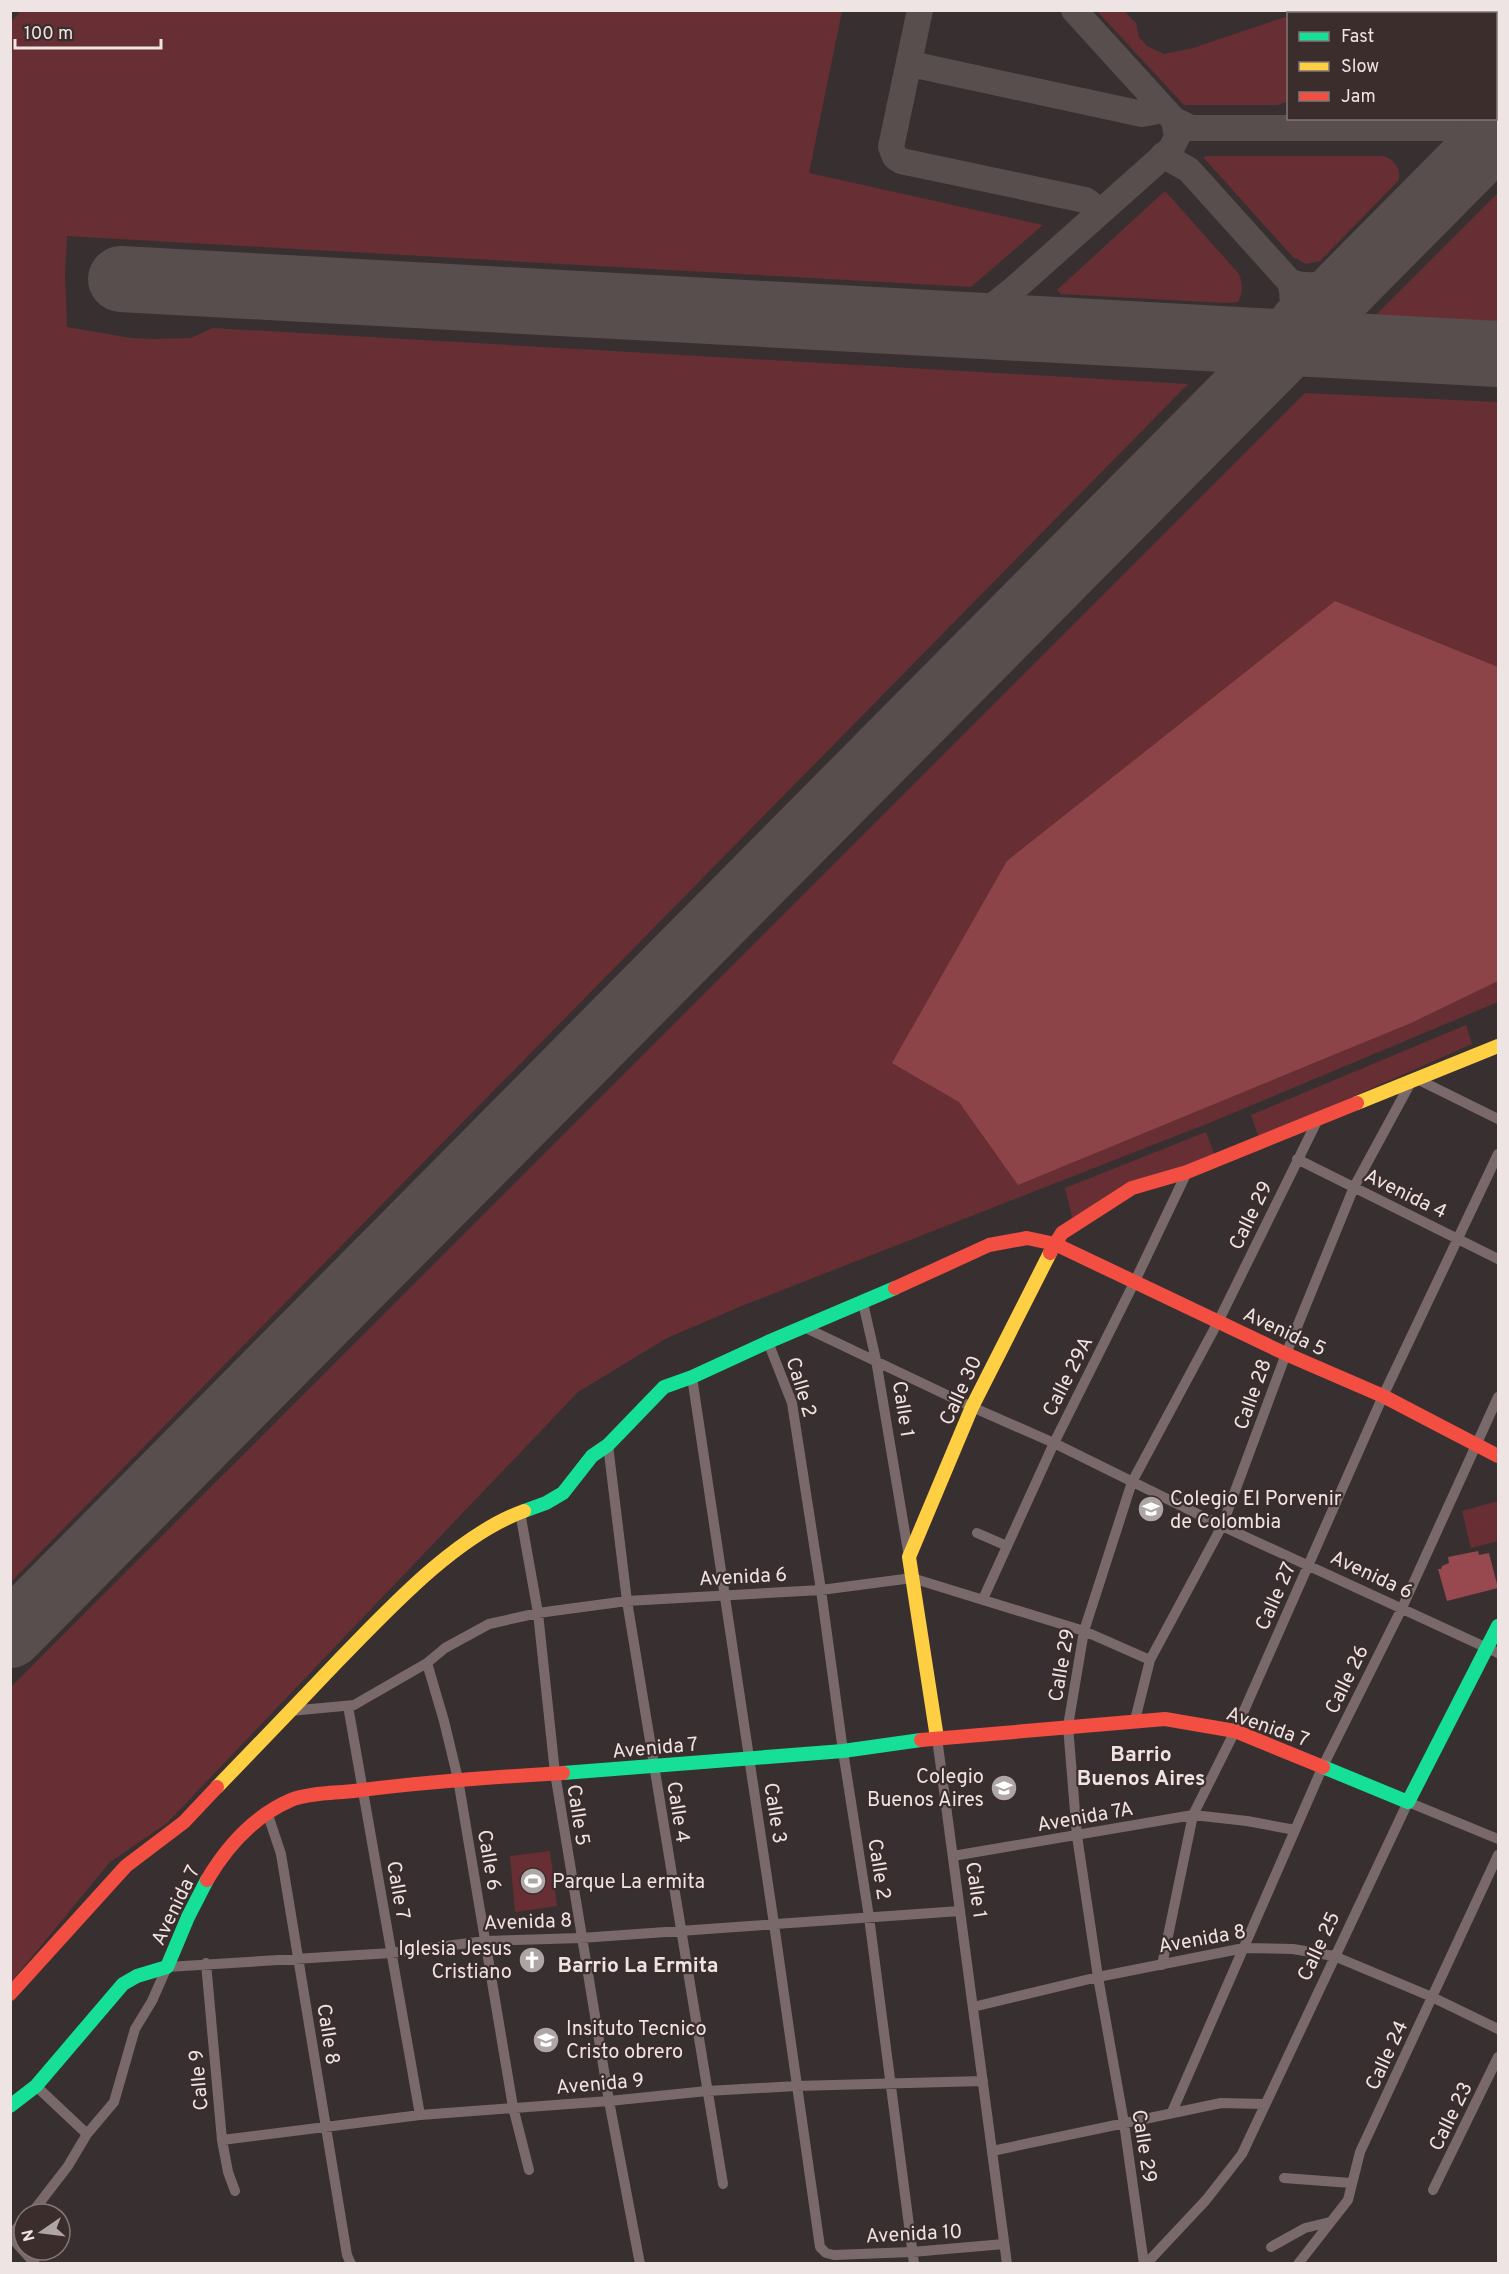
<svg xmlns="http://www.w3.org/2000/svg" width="1509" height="2274" font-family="Overpass,sans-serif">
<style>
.green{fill:#672f33}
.forest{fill:#8c4449}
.water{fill:#97494f}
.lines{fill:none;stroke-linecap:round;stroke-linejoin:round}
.taxiway{stroke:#584e4e;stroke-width:26}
.runway{stroke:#584e4e;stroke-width:66}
.street{stroke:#7a696a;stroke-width:10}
.fast{stroke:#16e098;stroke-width:14}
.slow{stroke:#ffcf43;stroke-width:14}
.jam{stroke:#f24e42;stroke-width:14}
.labels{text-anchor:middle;stroke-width:4.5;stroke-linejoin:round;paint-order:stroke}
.street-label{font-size:20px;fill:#eee4e4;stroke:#3c2d2d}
.poi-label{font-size:20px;fill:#eee4e4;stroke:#3c2d2d;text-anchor:start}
.neighbourhood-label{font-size:21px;font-weight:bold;fill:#eee4e4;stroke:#3c2d2d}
</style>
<rect width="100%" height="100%" fill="#383030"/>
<path class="green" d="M22,10l820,1 -33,162 234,52 -72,62 -904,-51 -2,39 2,52 64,11 22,1 38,-1 22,-10 975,56 -1177,1198 -1,-1560z
M1439,10l59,1v77l-2,1v-75l-60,-1z
M1097,11h27l12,12 3,14 8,9 17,8 29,-6 95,-32v85l-10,4h-94z
M1208,156h175c11,3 18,12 16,24l-79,81 -14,3 -13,-7 -90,-100z
M1165,191l74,83c4,11 4,18 -1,28l-13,1 -164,-9 -4,-4z
M1498,193v135l-129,-6z
M1305,393l193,9v600l-284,119 -470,184 -77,33 -89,54 -411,431 -57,39 -99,120v-295z
M1466,1025l6,19 -213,94 -8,-23z
M1206,1132l9,24 -142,65 -8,-33z
M1498,1501v40l-27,7 -9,-37z
M550,1851l7,55 -42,6 -5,-56z"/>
<path class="forest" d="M1335,601l163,66v314l-87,42 -393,162 -59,-83 -67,-39 115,-202z"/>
<path class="water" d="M1478,1551l1,4 10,-2 9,35 -51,13 -9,-32h3l1,-3 7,-3 -1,-6z"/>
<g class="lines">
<path class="taxiway" d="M920,10l-29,137 4,10 6,4 184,39c10,5 10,13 5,21
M1074,10l100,110 17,8h283l24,-4
M1355,14l2,-4
M911,55l3,7 6,4 222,48 22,-4
M1460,128c14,4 26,12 16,27
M1163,155l26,15 101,112c10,33 -10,62 -27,89
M1290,282l53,56 15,6 20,3
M1290,282c24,8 45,0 69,-7
M1014,289c-6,17 -5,28 9,39
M969,325l45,-36 157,-140 6,-12 -3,-17
M1247,340c17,-3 30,-13 40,-28"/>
<path class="runway" d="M121,279l1377,75
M10,1635l1488,-1502"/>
<path class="street" d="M1417,1079l81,40
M1297,1159l201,100
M863,1303l13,57 33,197
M806,1328l166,79 82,36 168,83 276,127
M768,1342l24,61 29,187 22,161 26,166 45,347
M692,1377l82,547 46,323 6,6 8,2 78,-3 92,-8
M608,1445l19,156 96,583
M520,1512l18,101 17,160 54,328 31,163
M977,1533l30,13
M983,1599l71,-156 81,-162 52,-109
M427,1663l17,58 14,58 55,328 16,63
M348,1706l72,409
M290,1711l64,-6 73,-42 18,-15 44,-24 49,-11 89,-12 194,-11 91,-12 172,53 66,29
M1135,1720l15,-60 72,-134 64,-172 68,-167 57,-105
M937,1738l70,526
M267,1812l14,42 66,401 4,9
M953,1856l240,-41 54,6 48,9
M206,1963l16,177 6,32 7,19
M1162,1965l31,-150 42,-84 148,-335 115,-242
M973,2007l125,-30 146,-29 49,1 41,7 98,41 66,32
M36,2086l51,48
M1172,2112l151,-346 79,-158 96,-211
M222,2140l198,-25 189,-14 98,-10 89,-5 187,-5
M992,2151l229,-48 44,1
M1284,2178l67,5
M1433,2190l65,-133
M31,2214l37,-48 19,-32 27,-32 21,-73 17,-28 15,-34 224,-14 94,-12 96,-3 379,-27
M10,2235l14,-14
M10,2236l25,28
M1271,2247l34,-19 25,-6
M1144,2264l-20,-141 -26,-146 -21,-141 -9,-110 16,-95 48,-149 86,-160 100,-203
M1146,2264l60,-64 36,-46 166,-352 90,37
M1298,2264l50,-64 12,-48 138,-297"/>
<path class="fast" d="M524,1511l22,-8 17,-10 29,-37 16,-11 56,-58 28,-10 76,-35 127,-54
M1323,1767l85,35 90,-176
M563,1773l280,-22 78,-11
M10,2106l26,-20 87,-102 14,-8 30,-9 21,-50 19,-37"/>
<path class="slow" d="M1357,1103l141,-57
M937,1738l-28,-181 63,-150 78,-154
M217,1787c40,-41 80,-83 120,-125 50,-51 118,-126 187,-151"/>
<path class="jam" d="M1050,1253l5,-9 231,110 97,42 115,60
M895,1288l94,-43 38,-7 28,6 7,-11 70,-45 55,-16 170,-69
M921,1740l244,-21 70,12 88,36
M207,1880c20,-34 47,-64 84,-80 16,-7 45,-7 63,-9 70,-9 139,-14 209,-18
M10,1994l116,-128 58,-44 33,-35"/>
</g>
<defs>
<symbol id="school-disc" viewBox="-11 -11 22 22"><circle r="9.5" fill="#aea5a5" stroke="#3c2d2d"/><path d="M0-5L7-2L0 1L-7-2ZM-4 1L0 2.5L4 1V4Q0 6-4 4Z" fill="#fff"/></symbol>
<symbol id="stadium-disc" viewBox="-11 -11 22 22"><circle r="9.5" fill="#aea5a5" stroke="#3c2d2d"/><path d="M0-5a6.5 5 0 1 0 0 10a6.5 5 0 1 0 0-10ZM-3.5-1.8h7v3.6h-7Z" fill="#fff"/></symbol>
<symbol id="church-disc" viewBox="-11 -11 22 22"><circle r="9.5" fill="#aea5a5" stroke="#3c2d2d"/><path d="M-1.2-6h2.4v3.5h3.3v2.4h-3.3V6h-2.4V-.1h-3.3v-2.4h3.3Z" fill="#fff"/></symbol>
</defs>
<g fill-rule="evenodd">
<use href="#school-disc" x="1136" y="1494" width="30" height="30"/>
<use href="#school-disc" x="989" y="1773" width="30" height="30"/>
<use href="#stadium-disc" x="518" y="1866" width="30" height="30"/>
<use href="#church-disc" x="517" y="1945" width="30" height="30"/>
<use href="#school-disc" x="531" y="2025" width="30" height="30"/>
</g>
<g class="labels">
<g class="street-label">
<text transform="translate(1406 1193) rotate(26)" y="7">Avenida 4</text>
<text transform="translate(1250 1215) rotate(-64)" y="7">Calle 29</text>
<text transform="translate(1285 1331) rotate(25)" y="7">Avenida 5</text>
<text transform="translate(1067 1376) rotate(-63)" y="7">Calle 29A</text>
<text transform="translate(802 1387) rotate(73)" y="7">Calle 2</text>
<text transform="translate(960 1390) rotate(-65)" y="7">Calle 30</text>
<text transform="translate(1252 1394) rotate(-70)" y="7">Calle 28</text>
<text transform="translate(904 1409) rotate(81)" y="7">Calle 1</text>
<text transform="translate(1372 1574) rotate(25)" y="7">Avenida 6</text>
<text transform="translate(743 1576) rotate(-3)" y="7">Avenida 6</text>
<text transform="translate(1275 1596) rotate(-66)" y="7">Calle 27</text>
<text transform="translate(1061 1665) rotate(-80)" y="7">Calle 29</text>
<text transform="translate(1346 1679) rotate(-64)" y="7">Calle 26</text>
<text transform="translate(1268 1726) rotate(19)" y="7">Avenida 7</text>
<text transform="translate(655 1747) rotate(-5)" y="7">Avenida 7</text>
<text transform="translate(679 1812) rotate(81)" y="7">Calle 4</text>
<text transform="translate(776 1813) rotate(81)" y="7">Calle 3</text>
<text transform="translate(579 1815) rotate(81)" y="7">Calle 5</text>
<text transform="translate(1085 1816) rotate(-10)" y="7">Avenida 7A</text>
<text transform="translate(490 1860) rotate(80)" y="7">Calle 6</text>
<text transform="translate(880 1869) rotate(81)" y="7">Calle 2</text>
<text transform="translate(399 1890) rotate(80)" y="7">Calle 7</text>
<text transform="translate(977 1890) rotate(82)" y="7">Calle 1</text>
<text transform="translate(175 1905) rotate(-64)" y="7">Avenida 7</text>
<text transform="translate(528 1921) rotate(-2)" y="7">Avenida 8</text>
<text transform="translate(1202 1938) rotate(-10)" y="7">Avenida 8</text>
<text transform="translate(1318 1946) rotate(-65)" y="7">Calle 25</text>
<text transform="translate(329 2034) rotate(81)" y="7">Calle 8</text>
<text transform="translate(1386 2055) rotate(-65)" y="7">Calle 24</text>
<text transform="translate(198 2080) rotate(-95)" y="7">Calle 9</text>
<text transform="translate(600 2083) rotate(-5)" y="7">Avenida 9</text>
<text transform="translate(1450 2116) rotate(-64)" y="7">Calle 23</text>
<text transform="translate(1145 2146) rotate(81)" y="7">Calle 29</text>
<text transform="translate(914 2233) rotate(-3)" y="7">Avenida 10</text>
</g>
<g class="poi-label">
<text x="1170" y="1505">Colegio El Porvenir<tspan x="1170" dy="23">de Colombia</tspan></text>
<text x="984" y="1783" text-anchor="end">Colegio<tspan x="984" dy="23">Buenos Aires</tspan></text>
<text x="552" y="1888">Parque La ermita</text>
<text x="512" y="1955" text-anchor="end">Iglesia Jesus<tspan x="512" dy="23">Cristiano</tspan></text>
<text x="566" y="2035">Insituto Tecnico<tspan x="566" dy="23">Cristo obrero</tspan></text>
</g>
<g class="neighbourhood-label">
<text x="1141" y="1761">Barrio<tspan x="1141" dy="24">Buenos Aires</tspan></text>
<text x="638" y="1972">Barrio La Ermita</text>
</g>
</g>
<rect width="1509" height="2274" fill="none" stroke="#eee4e4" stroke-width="24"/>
<rect x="1287" y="12" width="210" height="108" fill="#3c2d2d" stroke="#837676" stroke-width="1.5"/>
<rect x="1299" y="32" width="30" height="9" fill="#16e098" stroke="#837676" stroke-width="1.5"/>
<text x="1341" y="42" font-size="18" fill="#eee4e4">Fast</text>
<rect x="1299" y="62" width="30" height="9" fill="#ffcf43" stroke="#837676" stroke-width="1.5"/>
<text x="1341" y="72" font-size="18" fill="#eee4e4">Slow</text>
<rect x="1299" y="92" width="30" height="9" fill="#f24e42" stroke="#837676" stroke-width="1.5"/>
<text x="1341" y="102" font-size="18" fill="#eee4e4">Jam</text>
<g transform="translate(42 2232) rotate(256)"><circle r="28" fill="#3c2d2d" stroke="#837676" stroke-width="1.5"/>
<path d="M0-4.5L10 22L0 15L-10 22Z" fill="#aea5a5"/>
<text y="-9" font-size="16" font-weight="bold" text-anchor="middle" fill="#eee4e4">N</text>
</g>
<path d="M15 39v9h146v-9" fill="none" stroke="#eee4e4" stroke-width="3"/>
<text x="24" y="39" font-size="18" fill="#eee4e4" stroke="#3c2d2d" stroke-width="4.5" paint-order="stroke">100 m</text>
</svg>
